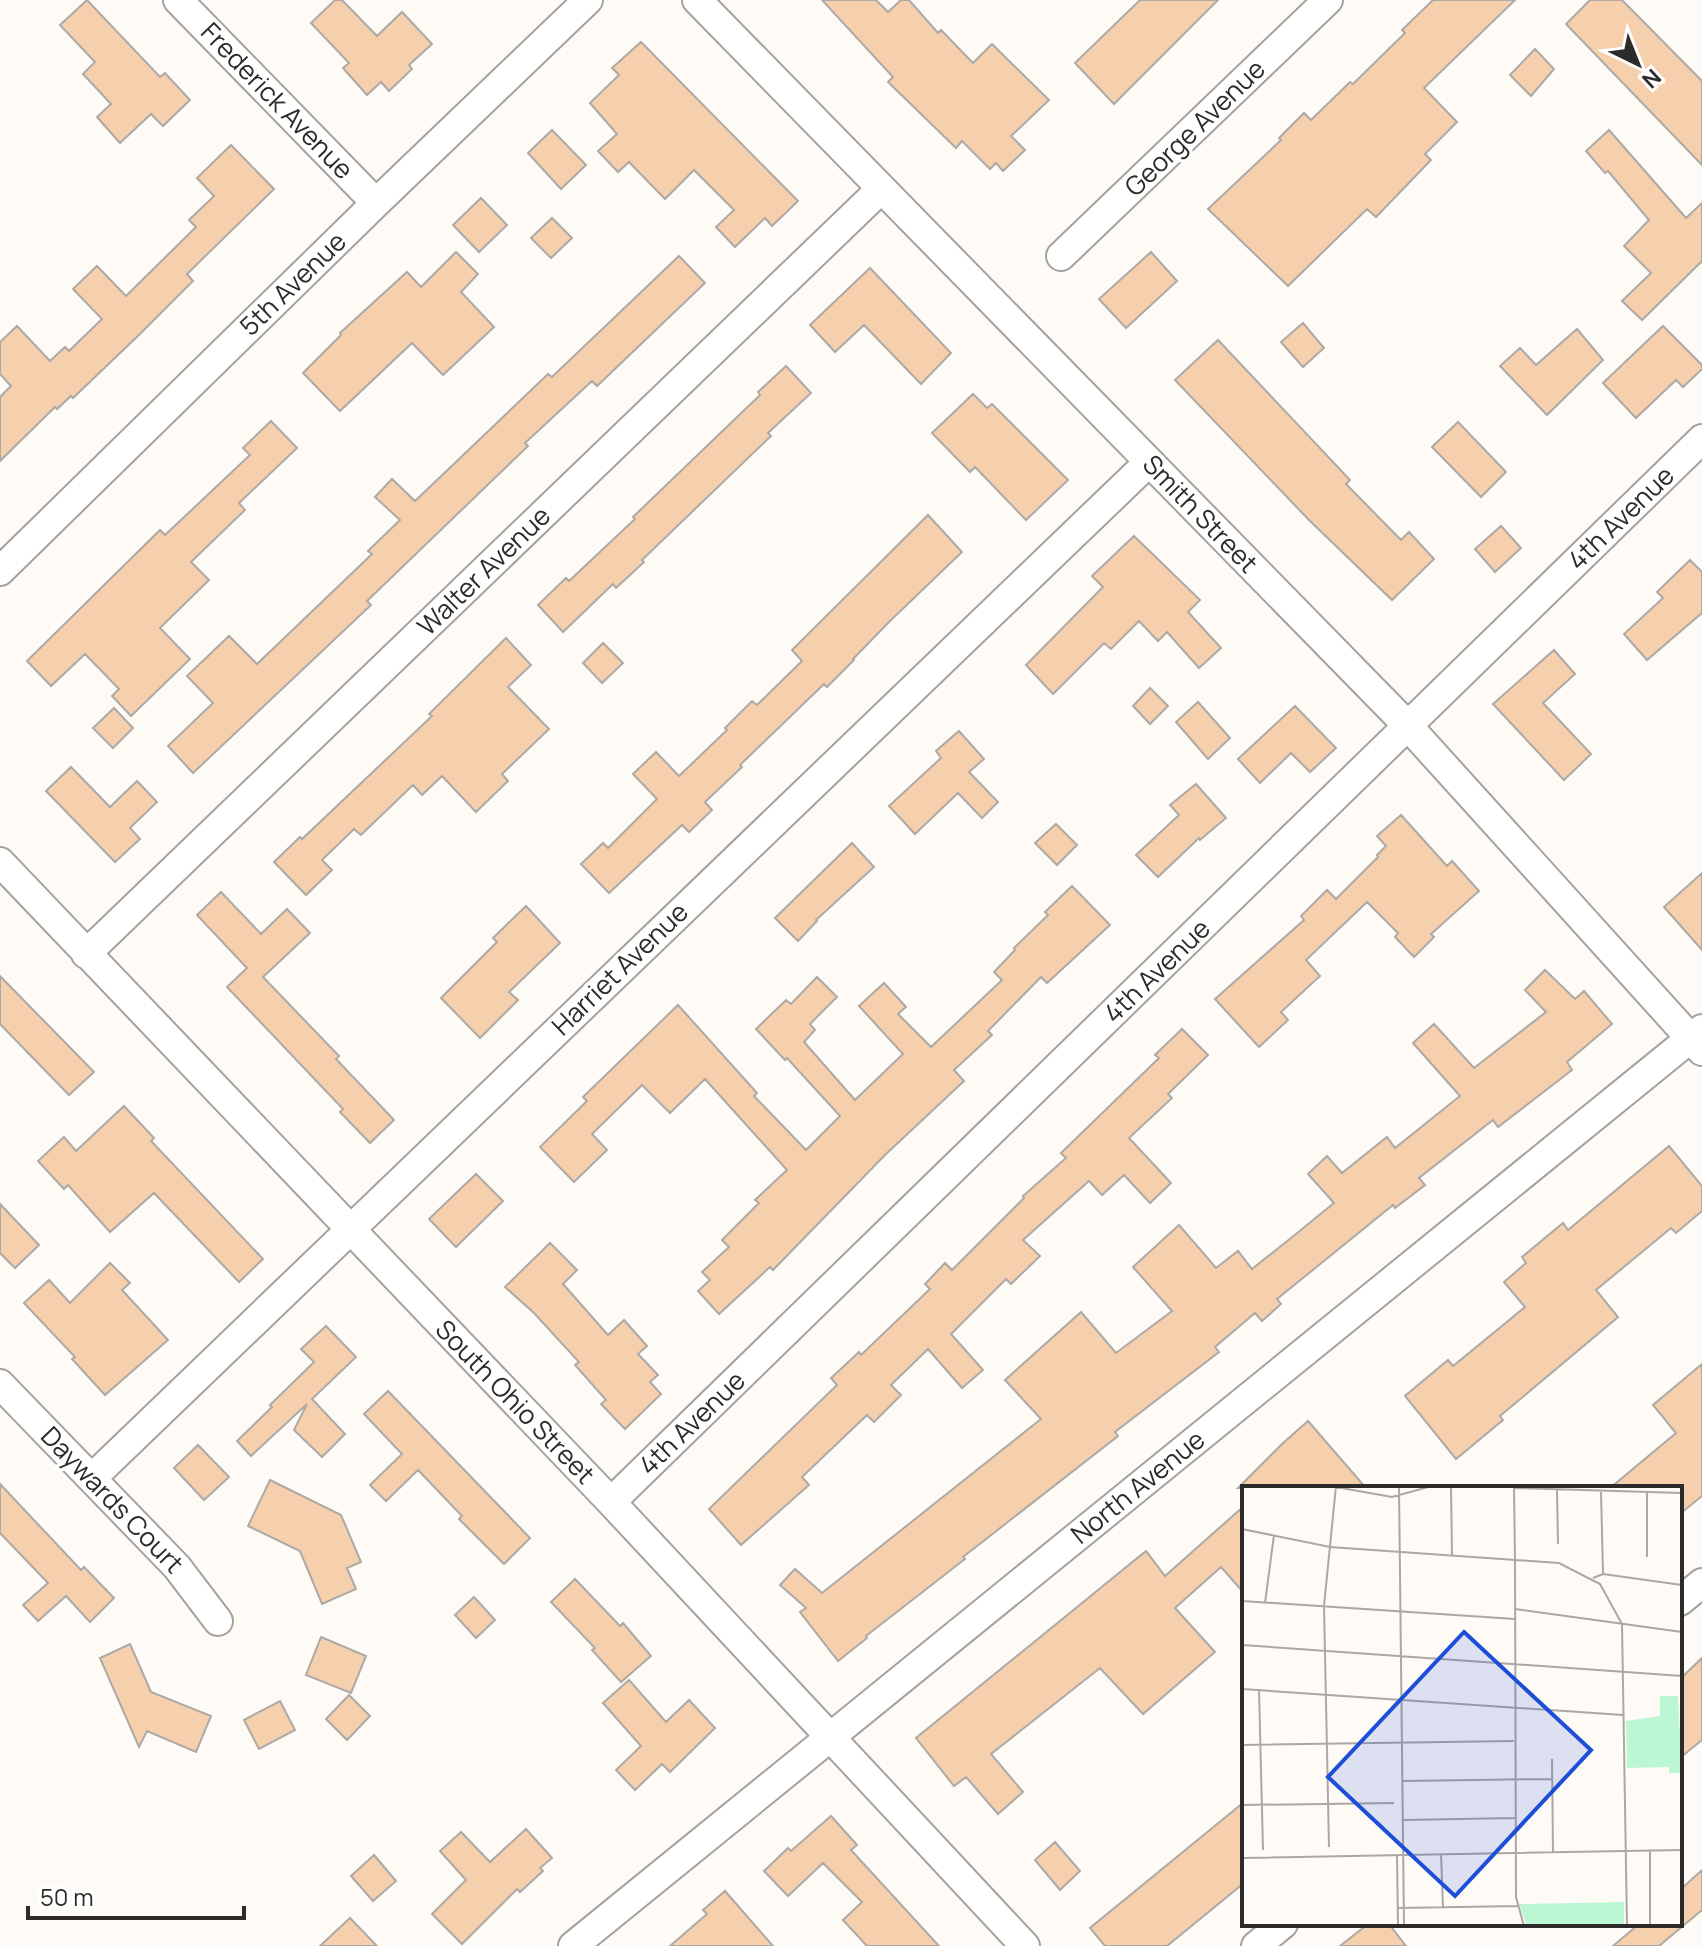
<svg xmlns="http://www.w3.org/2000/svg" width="1702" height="1946" font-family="Manrope,sans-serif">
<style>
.building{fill:#f6cfac;stroke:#ada9a6;stroke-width:2}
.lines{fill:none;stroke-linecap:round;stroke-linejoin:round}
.minor-casing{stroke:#a5a29e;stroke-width:32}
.minor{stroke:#fff;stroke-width:28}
.labels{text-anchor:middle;stroke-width:7;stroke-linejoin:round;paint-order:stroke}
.street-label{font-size:26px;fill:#2c2b2a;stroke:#fff}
.inset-road{fill:none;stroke:#aaa7a4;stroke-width:2}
.view{fill:#1d4ed8;fill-opacity:0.15;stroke:#1d4ed8;stroke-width:4}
.inset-edge{fill:none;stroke:#2c2b2a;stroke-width:4}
</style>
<rect width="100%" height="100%" fill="#fefaf6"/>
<path class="building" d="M87,0l73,77 5,-4 25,27 -27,26 -12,-12 -31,29 -23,-26 14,-13 -28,-30 12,-12 -35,-37z
M335,0h7l35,36 25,-24 30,32 -23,21 3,4 -23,22 -8,-9 -14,13 -24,-27 6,-5 -38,-40z
M822,0h54l12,12 13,-12h8l29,33 3,-3 32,33 19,-19 57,56 -38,36 14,14 -22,21 -7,-8 -6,6 -28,-28 -6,7 -68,-66 5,-5z
M1140,0h78l-104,104 -39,-41z
M1433,0h82l-91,88 33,34 -32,32 6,6 -55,57 -9,-8 -79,77 -80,-77 73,-69 -2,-2 25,-25 7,7 39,-38 3,2 52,-51 -3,-3z
M1590,0h32l80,81v84l-136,-141z
M641,42l157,159 -26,25 -7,-8 -30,29 -19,-20 18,-17 -40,-40 -29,29 -36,-37 -11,10 -20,-21 19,-17 -27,-31 29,-28 -7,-7z
M1535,49l19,20 -23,27 -21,-21z
M552,130l34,35 -25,24 -33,-36z
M1609,130l77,88 16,-15v58l-60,59 -20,-19 29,-28 -27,-27 25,-26 -41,-49 -3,2 -19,-22z
M231,145l43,44 -87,85 6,7 -51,51 -69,66 -2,-2 -14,13 -2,-2 -55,54v-64l11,-11 -11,-12v-32l17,-16 33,35 15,-14 4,4 33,-32 -29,-30 24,-23 29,30 70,-69 -7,-7 25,-24 -17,-18z
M481,198l26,27 -28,27 -26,-27z
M552,218l20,20 -21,20 -20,-20z
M456,252l22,22 -17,18 33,35 -51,48 -31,-32 -72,68 -37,-38 38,-38 -1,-2 67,-61 14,15z
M1151,252l26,29 -51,47 -27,-29z
M679,256l26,27 -108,103 -5,-5 -67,62 3,3 -161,155 4,4 -178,168 -25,-27 45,-43 -26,-27 42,-40 28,28 115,-110 -4,-3 32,-31 -25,-23 17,-18 23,22 133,-127 4,3z
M870,268l81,85 -30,31 -57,-59 -29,27 -25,-27z
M1303,323l21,25 -21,19 -22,-25z
M1663,326l39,39v4l-19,18 -7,-7 -40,38 -33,-35z
M1577,329l26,31 -56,55 -47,-49 20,-18 16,17z
M1218,340l132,140 -4,4 55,56 8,-8 25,27 -42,41 -83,-80 -134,-140z
M786,366l25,27 -43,40 3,3 -129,124 2,2 -28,26 -3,-4 -50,48 -25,-27 28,-27 3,3 66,-62 -2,-2 127,-122 -2,-3z
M973,394l14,14 5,-4 76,76 -42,40 -51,-53 -5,5 -38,-39z
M271,421l26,27 -58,55 6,7 -54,52 18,18 -49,48 30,31 -59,57 -19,-20 7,-7 -34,-35 -34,32 -24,-25 133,-131 5,5 85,-80 -7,-7z
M1458,422l48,50 -25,25 -49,-50z
M928,515l34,37 -72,69 -37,38 1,1 -27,27 -3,-3 -84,81 2,2 -37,35 7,8 -23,22 -7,-7 -73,68 -28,-29 22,-21 5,5 49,-49 -24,-25 23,-22 23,24 48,-46 -2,-2 27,-27 5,4 45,-44 -10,-11z
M1501,526l20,22 -26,24 -20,-23z
M1134,536l66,64 -12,12 33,36 -22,20 -32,-36 -9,9 -19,-20 -28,28 -7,-6 -51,51 -27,-29 77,-78 -11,-11z
M1690,560l12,12v41l-55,47 -23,-26 39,-36 -6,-6z
M506,638l25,27 -23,22 41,42 -47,45 6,7 -32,31 -34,-36 -20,19 -9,-10 -52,50 -7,-6 -32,31 10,10 -26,25 -32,-33 26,-25 2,2 130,-123 -3,-2z
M603,643l20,20 -21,20 -19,-20z
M1554,650l21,24 -32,29 48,51 -27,26 -71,-76z
M1150,688l18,18 -18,18 -17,-18z
M1198,702l32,36 -22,21 -32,-37z
M1295,706l41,42 -26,24 -19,-19 -31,30 -22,-24z
M114,708l19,20 -20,20 -20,-20z
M959,731l25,28 -15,13 29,30 -16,16 -24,-25 -43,41 -26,-28 52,-48 -5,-7z
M71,767l39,40 27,-26 20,21 -27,26 10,11 -25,23 -69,-71z
M1196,784l30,34 -26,22 -1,-2 -41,39 -22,-22 43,-40 -9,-10z
M1401,815l46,51 5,-5 27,30 -48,43 3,3 -20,20 -19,-20 3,-4 -31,-31 -61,58 14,16 -39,36 7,8 -29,27 -44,-48 89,-79 -3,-4 26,-26 9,9 42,-42 -1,-2 9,-9 -9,-10z
M1056,824l21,21 -20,20 -22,-22z
M852,843l22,24 -58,53 1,1 -19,20 -23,-23z
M1702,873v77l-38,-43z
M1072,886l38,39 -63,58 -6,-6 -53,54 4,4 -38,35 10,11 -79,74 -112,115 -3,-3 -51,47 -21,-23 12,-11 -8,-8 27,-25 -7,-7 37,-37 -4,-3 32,-30 -82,-91 -35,34 -28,-28 -50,49 15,16 -33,32 -34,-35 47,-46 -4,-4 95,-92 79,88 -3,3 52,54 34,-34 -53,-58 -2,2 -29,-31 30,-29 5,4 26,-27 20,20 -27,27 5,6 -11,12 51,58 48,-46 -44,-48 25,-23 22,24 -8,7 33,33 71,-67 -8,-8 21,-22 -1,-2 34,-33 -3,-3z
M221,892l40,42 26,-25 23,24 -47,44 76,79 -3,3 58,61 -24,23 -30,-31 3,-3 -116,-122 20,-19 -50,-53z
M526,906l34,37 -51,49 9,8 -38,38 -39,-40 56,-56 -4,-4z
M1545,970l30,29 9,-8 28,33 -45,38 5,8 -74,57 -5,-7 -74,58 6,7 -30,23 -2,-3 -116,94 4,5 -19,17 -7,-8 -40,34 4,5 -104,80 3,4 -155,121 2,2 -99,77 1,2 -29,23 -38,-49 6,-4 -26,-23 15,-16 27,24 219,-174 -36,-39 76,-68 35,41 56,-42 -39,-44 46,-42 37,43 22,-17 14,18 44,-35 38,-31 -26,-29 19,-18 15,17 45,-36 8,11 65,-52 -47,-53 21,-19 40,44 72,-56 -21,-22z
M0,976l94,96 -25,23 -69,-71z
M1182,1029l26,26 -40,39 4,4 -43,40 42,45 -21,20 -26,-28 -22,20 -13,-14 -66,59 17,16 -29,28 -5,-5 -55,55 32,36 -21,18 -34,-39 -37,36 10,10 -27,27 -7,-7 -65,62 7,8 -68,60 -32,-36 128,-124 -6,-7 28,-26 2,3 69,-66 -5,-5 20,-21 7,7 72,-72 -1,-2 43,-38 -5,-5 98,-95 -4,-3z
M124,1106l30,32 -3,3 112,118 -24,23 -85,-89 -44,39 -42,-47 -4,4 -26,-28 26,-24 12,14z
M1669,1146l33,40v25l-26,22 -5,-5 -75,62 22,27 -118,99 3,4 -47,39 -51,-63 43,-36 5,6 72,-59 -21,-25 22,-19 -4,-6 41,-34 5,7z
M476,1174l27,27 -47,46 -27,-28z
M0,1204l39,41 -24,23 -15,-15z
M550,1243l27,27 -14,14 45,51 16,-15 23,26 -9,8 20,21 -8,7 11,12 -36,35 -24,-25 5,-4 -31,-35 4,-3 -45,-49 -29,-26z
M110,1263l20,20 -8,7 46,50 -63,55 -33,-36 3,-2 -51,-54 25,-23 21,23z
M326,1326l30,31 -44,42 33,35 -23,23 -28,-27 13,-26 -56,52 -14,-15 35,-34 -2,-2 44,-43 -13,-13z
M1702,1364v132l-22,18v-26h-70l66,-55 -23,-28z
M388,1391l142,147 -26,26 -45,-45 3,-3 -44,-46 -32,31 -16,-16 32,-31 -38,-40z
M1308,1421l58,67h-128l44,-44z
M198,1445l31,32 -25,23 -30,-32z
M270,1480l71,35 20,47 -14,6 9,21 -34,15 -22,-53 -52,-25z
M0,1484l81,86 3,-3 30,31 -24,24 -24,-26 -28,25 -15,-16 25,-22 -48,-50z
M1244,1506v87l-23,-26 -46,41 40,44 -72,62 -43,-46 -109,86 32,38 -25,22 -32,-37 -12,9 -38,-48 230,-187 19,25z
M575,1579l45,47 3,-3 28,33 -30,26 -29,-32 3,-2 -44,-46z
M474,1597l21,23 -19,18 -21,-23z
M321,1637l45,19 -15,37 -45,-18z
M130,1644l21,48 60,24 -15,36 -49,-21 -8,16 -39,-89z
M1702,1658v82l-22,18v-79z
M629,1680l37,42 23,-22 26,28 -45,44 -8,-8 -27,26 -19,-20 25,-24 -38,-43z
M349,1695l21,21 -23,24 -21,-21z
M280,1701l15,29 -36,19 -15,-29z
M1244,1802v81l-77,63h-62l-15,-18z
M831,1816l26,29 -6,5 88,96h-72l-24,-26 19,-18 -39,-39 -35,33 -24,-25 24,-23 3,3z
M526,1829l26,29 -12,10 3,3 -23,21 -3,-3 -55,55 -30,-30 34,-34 -26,-29 21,-19 29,30z
M1055,1842l25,29 -20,19 -25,-30z
M374,1855l22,26 -23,20 -22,-25z
M1702,1870v40l-43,36h-46l26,-22h41v-34z
M725,1891l48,55h-103l37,-32 -4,-4z
M350,1918l27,28h-57z
M1368,1924h21l17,22h-66z"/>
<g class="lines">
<defs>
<path id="minor" d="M178,0l198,203
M697,0l711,726 294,325
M1061,256l267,-256
M0,571l376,-368 212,-203
M0,862l611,640 414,444
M86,954l795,-765
M0,1384l177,183 41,54
M92,1478l1057,-1016
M611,1502l1091,-1063
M1680,1601l22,-18
M573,1946l1129,-917
M1256,1946l27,-22"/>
</defs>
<use href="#minor" class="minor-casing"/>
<use href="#minor" class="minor"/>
</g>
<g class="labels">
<g class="street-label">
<text transform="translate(277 101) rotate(46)" y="9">Frederick Avenue</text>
<text transform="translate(1195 128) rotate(-44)" y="9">George Avenue</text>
<text transform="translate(293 284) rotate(-44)" y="9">5th Avenue</text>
<text transform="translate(1200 514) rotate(46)" y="9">Smith Street</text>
<text transform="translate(1621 518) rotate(-44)" y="9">4th Avenue</text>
<text transform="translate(484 571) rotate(-44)" y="9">Walter Avenue</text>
<text transform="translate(620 969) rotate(-44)" y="9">Harriet Avenue</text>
<text transform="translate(1157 971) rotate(-44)" y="9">4th Avenue</text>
<text transform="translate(515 1402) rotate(46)" y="9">South Ohio Street</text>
<text transform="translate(692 1423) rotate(-44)" y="9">4th Avenue</text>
<text transform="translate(1138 1487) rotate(-39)" y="9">North Avenue</text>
<text transform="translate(112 1500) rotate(46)" y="9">Daywards Court</text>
</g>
</g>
<g transform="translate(1242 1486)">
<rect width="440" height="440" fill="#fefaf6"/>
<path d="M418,210h18l4,77h-13v-6l-42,1 -1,-47 34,-5zM382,416v24h-97l-8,-22z" fill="#bbf7d3"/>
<path class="inset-road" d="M88,0l62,11 40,-11M157,0l5,440M209,0l1,69M272,0l1,74M272,2l168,5M315,4l1,54M359,5l2,83M405,6v65M0,43l88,18 229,16 41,21 22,40 5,302M273,74l1,337 8,29M351,92l10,-4 79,11M0,115l273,18M23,117l9,-68M273,123l167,23M0,159l440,31M0,203l381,26M17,204l4,160M0,259l272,-4M310,273l1,93M160,295l150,-2M0,319l152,-2M161,334l112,-2M87,361l-5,-241 12,-120M408,364v76M199,368l2,53M155,369l1,71M0,372l440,-8M156,422l120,-2"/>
<path class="view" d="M222,146l127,118 -136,146 -127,-119z"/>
<rect width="440" height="440" class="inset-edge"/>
</g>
<g transform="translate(1638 64) rotate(137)" stroke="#ffffff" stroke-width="6" paint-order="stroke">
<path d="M0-6L14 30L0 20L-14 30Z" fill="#2c2b2a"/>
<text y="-12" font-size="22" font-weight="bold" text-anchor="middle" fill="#2c2b2a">N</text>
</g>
<path d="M28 1906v12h216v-12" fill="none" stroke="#2c2b2a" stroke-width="4"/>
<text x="40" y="1906" font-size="24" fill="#2c2b2a" stroke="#ffffff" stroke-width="6" paint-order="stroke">50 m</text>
</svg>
